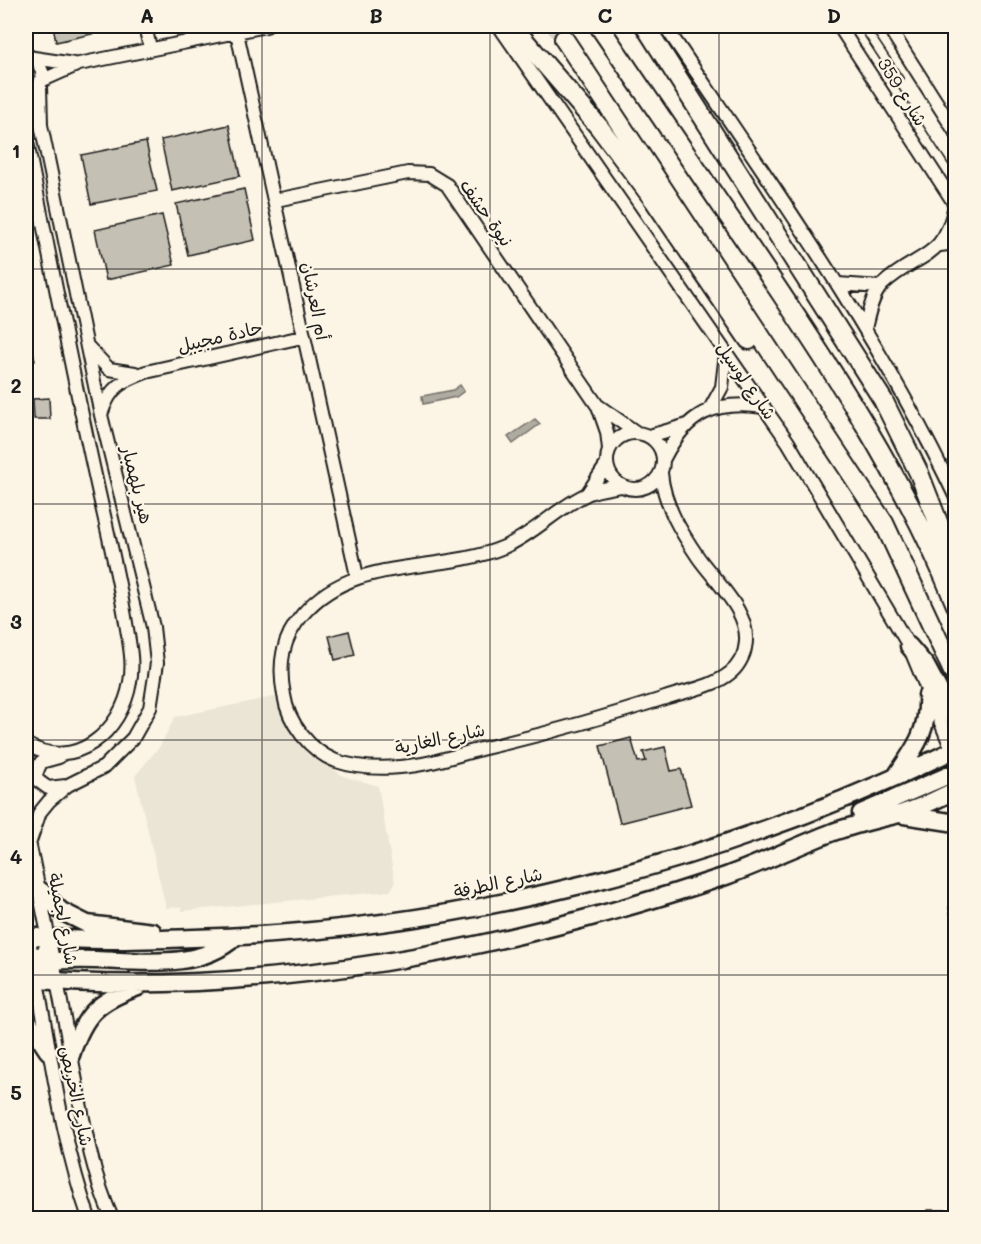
<svg xmlns="http://www.w3.org/2000/svg" width="981" height="1244" font-family="Mali,'Playpen Sans Arabic',sans-serif">
<style>
.built{fill:#ebe5d6}
.water{fill:#b0aba1;stroke:#75726c;stroke-width:1.5}
.building{fill:#c4c0b3;stroke:#1c1c1c;stroke-width:1.5}
.lines{fill:none;stroke-linecap:round;stroke-linejoin:round}
.highway-tunnel{stroke:#dad4c7;stroke-width:18;stroke-dasharray:18 9;stroke-linecap:butt}
.minor-casing{stroke:#1c1c1c;stroke-width:16}
.major-casing{stroke:#1c1c1c;stroke-width:21}
.highway-casing{stroke:#1c1c1c;stroke-width:22}
.minor{stroke:#fcf5e5;stroke-width:12}
.major{stroke:#fcf5e5;stroke-width:16}
.highway{stroke:#fcf5e5;stroke-width:18}
.tram{stroke:#1c1c1c;stroke-width:1.5}
.grid{fill:none;stroke:#1c1c1c;stroke-width:1.5;stroke-opacity:0.55}
.labels{text-anchor:middle;stroke-width:4.5;stroke-linejoin:round;paint-order:stroke}
.street-label{font-size:18px;fill:#1c1c1c;stroke:#fcf5e5}
.neatline{fill:none;stroke:#1c1c1c;stroke-width:2}
.grid-label{font-size:20px;text-anchor:middle;font-weight:bold;fill:#1c1c1c}
</style>
<rect width="100%" height="100%" fill="#fcf5e5"/>
<filter id="ink" filterUnits="userSpaceOnUse"><feTurbulence type="fractalNoise" baseFrequency=".0167" numOctaves="2"/><feDisplacementMap in="SourceGraphic" scale="12" xChannelSelector="R" yChannelSelector="G"/><feConvolveMatrix kernelMatrix="1 2 1 2 8 2 1 2 1" color-interpolation-filters="sRGB"/></filter>
<g filter="url(#ink)">
<path class="built" d="M278,696l18,39 13,17 34,24 35,10 17,97 -5,8 -208,20 -1,-4 -15,1 -31,-132 25,-30 15,-29z"/>
<path class="water" d="M460,385l4,6 -8,6 -33,7 -1,-8 31,-6z
M535,419l5,5 -27,20 -5,-7z"/>
<path class="building" d="M53,26h70v1l-67,15z
M229,125l11,51 -68,15 -11,-51z
M146,142l11,49 -66,13 -10,-49z
M244,189l11,51 -67,15 -12,-51z
M162,215l12,50 -68,15 -11,-50z
M30,335l5,26 -9,2v-27z
M49,398l1,21h-16l-1,-20z
M349,631l6,24 -20,5 -6,-24z
M631,738l7,24 8,-1 -3,-9 22,-5 6,24 10,-2 10,36 -71,18 -20,-77z
M956,906v22h-3l-4,-21z
M928,1210h28v8h-28z"/>
<g class="lines">
<path class="highway-tunnel" d="M555,26l9,13"/>
<defs>
<path id="minor" d="M145,26l5,22
M499,26l289,416 121,204 47,113
M665,26c103,153 212,304 291,472
M839,26l117,180
M888,26l68,107
M237,33l120,543
M26,54l12,8 5,12 -6,17 -11,6
M34,58l40,6
M43,80l36,-16 187,-38
M26,137c23,118 46,235 72,352 10,45 21,89 28,134 3,19 8,39 4,59 -8,50 -56,91 -104,62
M276,200l132,-27 21,1 18,11 150,220 40,28
M940,245l16,-2
M838,284l42,3
M865,329c3,-13 7,-34 17,-44 35,-33 62,-23 73,-80
M88,347l21,22 26,4
M599,409l8,23 2,17
M710,409l12,-22 4,-34
M102,412c8,-25 20,-31 44,-40l156,-35
M607 461a28 28 0 1 1 56 0a28 28 0 1 1-56 0Z
M649,436l35,-10
M664,458c23,-45 50,-58 100,-51
M621,486c-11,2 -24,3 -34,8 -30,14 -53,40 -83,53 -66,28 -150,7 -201,67 -21,24 -25,50 -19,81 4,28 26,56 52,66 21,7 42,8 64,6 29,-2 57,-12 85,-19 61,-14 121,-31 180,-50 21,-7 48,-11 65,-25 7,-5 14,-17 15,-25 8,-34 -29,-65 -47,-91 -17,-25 -34,-52 -37,-84
M587,494l20,-30
M59,757l-18,5 -5,12 1,6 11,8 18,-2
M26,827c16,76 31,152 45,228 11,55 18,112 41,163
M29,844l11,-32 9,-11 19,-16 36,-18 29,-29 17,-30 7,-45 -4,-36 -52,-212 -60,-290 -1,-39
M26,927c22,97 30,197 63,291"/>
<path id="major" d="M909,646l17,20 30,56
M898,773c18,-26 31,-44 29,-78
M861,813l95,-41
M904,815l52,8
M41,891l20,20 26,13 66,8
M26,936c55,6 112,4 168,2 263,-7 525,-74 762,-189
M26,959l19,-5 4,-10
M26,979c232,20 480,-29 700,-103 36,-13 71,-30 107,-44 23,-8 46,-13 70,-19 18,-5 36,-15 53,-23
M35,980l14,-18c58,-10 140,18 186,-25
M26,1018l22,33
M71,1055c13,-41 27,-54 67,-68"/>
<path id="highway" d="M512,26l87,101 55,73 95,140
M599,26c52,76 104,152 156,229 76,112 150,224 201,350
M645,26l238,374 36,73 37,95
M564,39l320,484 72,155"/>
</defs>
<use href="#minor" class="minor-casing"/>
<use href="#major" class="major-casing"/>
<use href="#highway" class="highway-casing"/>
<use href="#minor" class="minor"/>
<use href="#major" class="major"/>
<use href="#highway" class="highway"/>
<path class="tram" d="M858,26l98,150
M872,31l32,48"/>
</g>
</g>
<path class="grid" d="M262,26v1192M490,26v1192M719,26v1192M26,269h930M26,504h930M26,740h930M26,975h930"/>
<g class="labels">
<g class="street-label">
<text transform="translate(902 92) rotate(58)" y="6">شارع 359</text>
<text transform="translate(486 213) rotate(55)" y="6">نيوة حشف</text>
<text transform="translate(315 301) rotate(79)" y="6">أم العرشان</text>
<text transform="translate(220 337) rotate(-13)" y="6">حادة مجيبل</text>
<text transform="translate(746 381) rotate(55)" y="6">شارع لوسيل</text>
<text transform="translate(137 485) rotate(76)" y="6">هير بلهمبار</text>
<text transform="translate(440 739) rotate(-12)" y="6">شارع الغارية</text>
<text transform="translate(498 883) rotate(-12)" y="6">شارع الطرفة</text>
<text transform="translate(63 919) rotate(79)" y="6">شارع لجميلة</text>
<text transform="translate(76 1096) rotate(78)" y="6">شارع الخريص</text>
</g>
</g>
<rect width="981" height="1244" fill="none" stroke="#fcf5e5" stroke-width="66"/>
<rect x="33" y="33" width="915" height="1178" class="neatline"/>
<g class="grid-label">
<text x="147" y="23">A</text>
<text x="376" y="23">B</text>
<text x="605" y="23">C</text>
<text x="834" y="23">D</text>
<text x="16" y="158">1</text>
<text x="16" y="393">2</text>
<text x="16" y="629">3</text>
<text x="16" y="864">4</text>
<text x="16" y="1100">5</text>
</g>
</svg>
